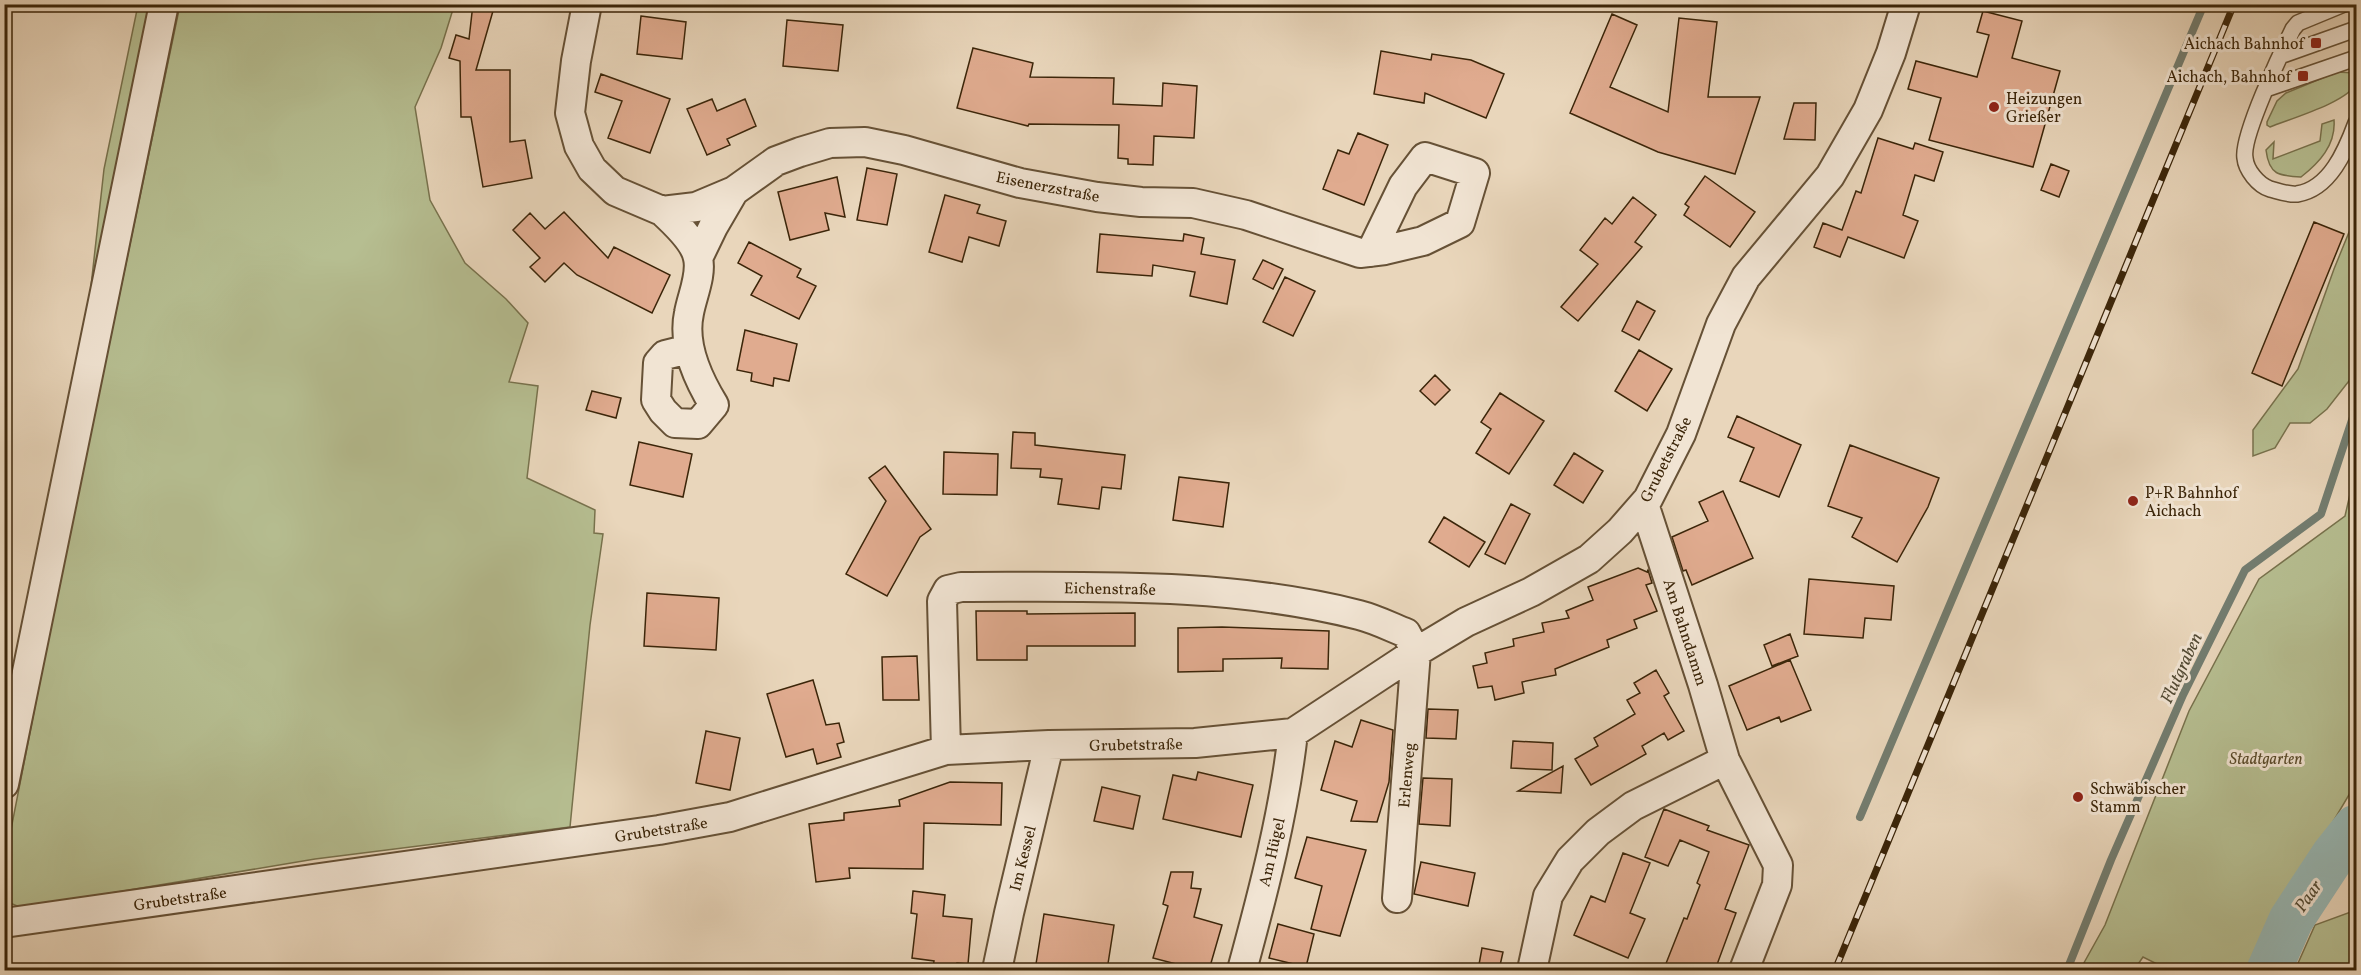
<svg xmlns="http://www.w3.org/2000/svg" width="2361" height="975" font-family="Vollkorn,serif">
<style>
.green{fill:#b6be91;stroke:#78724d;stroke-width:1.5}
.lines{fill:none;stroke-linecap:round;stroke-linejoin:round}
.stream{stroke:#737d70;stroke-width:8}
.river{stroke:#98b8b5;stroke-width:45}
.building{fill:#e0ab8f;stroke:#3b2509;stroke-width:1.5}
.lane-casing{stroke:#665136;stroke-width:18}
.street-casing{stroke:#665136;stroke-width:32}
.lane{stroke:#f1e4d3;stroke-width:15}
.street{stroke:#f1e4d3;stroke-width:28}
.rail-casing{stroke:#3b2509;stroke-width:7}
.rail{stroke:#f1e4d3;stroke-width:4.5;stroke-dasharray:14;stroke-linecap:butt}
.poi-dot{fill:#8f2418;stroke:#f1e4d3;stroke-width:2}
.labels{text-anchor:middle;stroke-width:6;stroke-linejoin:round;paint-order:stroke}
.poi-label{font-size:16px;fill:#3b2509;stroke:#f1e4d3;text-anchor:start}
.street-label{font-size:16px;fill:#3b2509;stroke:#f1e4d3}
.park-label{font-size:16px;font-style:italic;fill:#5a4b2b;stroke:#f1e4d3}
.water-label{font-size:18px;font-style:italic;fill:#524a34;stroke:#f1e4d3}
</style>
<rect width="100%" height="100%" fill="#e9d6bb"/>
<filter id="stains"><feTurbulence type="fractalNoise" baseFrequency=".00333" numOctaves="4"/><feColorMatrix values="0 0 0 0 .2 0 0 0 0 .09 0 0 0 0 .02 0 0 0 .5 -.17"/></filter>
<radialGradient id="worn" r=".72"><stop offset=".6" stop-color="#630" stop-opacity="0"/><stop offset="1" stop-color="#630" stop-opacity=".3"/></radialGradient>
<path class="green" d="M138,5h16l-68,326 18,-162z
M180,5l274,1 -13,42 -26,59 15,93 35,63 41,36 22,24 -19,59 29,4 -11,92 68,32 -1,23 9,1 -13,91 -20,202 -255,32 -293,49 -17,-7v-41l55,-281z
M2337,72l19,1c0,2 1,8 0,10 -7,19 -67,36 -86,44l-3,-2v-3l10,-21 9,-8z
M2334,120c2,25 -15,43 -33,57 -22,-1 -32,-2 -35,-27l8,-8 -1,17 47,-18 2,-17z
M2356,215v157l-29,37 -17,14h-20l-15,25 -22,8v-26l45,-61 36,-100z
M2356,468v315l-38,64 -68,123h-81l-26,-13 -9,13h-54l25,-45 84,-214 70,-132 86,-63z
M2356,910v60h-61l20,-45z"/>
<g class="lines">
<path class="stream" d="M1860,817l344,-813
M2067,970l44,-110 72,-165 62,-125 76,-56 35,-106"/>
<path class="river" d="M2269,970l22,-50 42,-64 23,-29"/>
</g>
<path class="building" d="M473,4h22l-19,66h34v72l15,-2 7,38 -49,9 -12,-70h-10l-1,-56 -11,-3 7,-23 13,4z
M1983,11l39,10 -10,37 48,13 -27,96 -104,-27 12,-42 -33,-9 8,-28 61,16 12,-42 -12,-3z
M1612,14l25,11 -27,62 58,25 11,-94 38,4 -9,75h52l-25,77 -77,-22 -88,-39z
M641,16l45,6 -4,37 -45,-5z
M787,20l56,5 -5,46 -55,-5z
M973,48l60,15 -3,14 84,1 -1,26 49,2 1,-23 34,3 -3,52 -40,-2 -1,29 -25,-1v-5l-10,-1 1,-33 -90,-1 -1,2 -71,-18z
M1381,51l50,9 1,-6 39,6 33,14 -18,44 -61,-25 -1,10 -50,-9z
M601,74l69,25 -20,54 -42,-15 14,-37 -27,-9z
M712,99l5,12 28,-12 11,27 -29,13 3,6 -23,10 -20,-46z
M1794,103h22l-1,37 -31,-1z
M1358,133l30,12 -24,60 -41,-16 15,-39 11,4z
M1878,138l35,11 2,-6 28,9 -9,29 -19,-6 -12,40 15,6 -14,37 -56,-21 -8,20 -26,-10 9,-24 19,7 14,-39 5,2z
M2051,164l18,7 -10,26 -18,-7z
M867,168l30,6 -10,51 -30,-5z
M1705,176l50,36 -25,35 -46,-32 5,-8 -4,-3z
M837,177l8,40 -20,-4 4,17 -39,10 -12,-48z
M945,195l35,10 -3,8 29,8 -7,25 -30,-9 -7,25 -33,-10z
M1633,197l23,18 -21,27 7,5 -64,74 -17,-14 37,-43 -18,-14 25,-32 7,6z
M564,212l44,46 6,-11 56,28 -18,38 -75,-38 -13,-12 -19,19 -15,-15 10,-9 -27,-28 17,-17 15,16z
M2314,222l30,12 -62,152 -30,-13z
M1100,234l83,7 1,-7 20,4 -3,16 34,6 -8,44 -37,-8 5,-24 -42,-7 -1,11 -55,-4z
M749,242l52,27 -4,8 19,9 -17,33 -48,-24 11,-19 -24,-13z
M1263,260l20,9 -10,20 -20,-10z
M1285,277l30,14 -22,45 -30,-14z
M1637,301l18,10 -16,29 -17,-9z
M745,330l52,14 -8,37 -15,-3 -1,8 -22,-5 1,-8 -15,-3z
M1639,350l33,19 -25,42 -32,-20z
M1435,375l15,15 -15,15 -15,-14z
M592,391l29,7 -5,20 -30,-8z
M1500,393l44,28 -35,53 -33,-21 15,-24 -10,-7z
M1737,416l64,29 -22,52 -39,-16 14,-33 -26,-11z
M1013,432l22,1v12l90,10 -4,34 -19,-2 -3,22 -41,-5 4,-25 -22,-2 1,-8 -30,-1z
M639,442l53,12 -9,43 -53,-12z
M1850,445l89,33 -11,29 -31,55 -45,-25 10,-19 -34,-12z
M944,452l54,2 -1,41 -54,-1z
M1574,453l29,18 -20,32 -29,-18z
M885,466l46,63 -11,8 -33,59 -41,-22 40,-73 -17,-23z
M1179,477l50,6 -6,44 -50,-7z
M1723,491l30,67 -61,27 -6,-15 -3,1 -11,-34 36,-16 -9,-19z
M1511,504l19,10 -25,50 -20,-10z
M1444,517l41,25 -16,25 -40,-25z
M1638,568l9,4 1,-2 4,13 -6,2 11,26 -23,9 3,8 -30,12 2,7 -54,22 1,6 -34,7 2,11 -29,7 -3,-14 -14,2 -5,-22 14,-3 -2,-10 29,-7 -1,-7 31,-7 -2,-9 27,-5 -3,-7 27,-11 -5,-13z
M1809,579l85,7 -3,34 -26,-2 -2,20 -59,-4z
M647,593l72,5 -3,52 -72,-4z
M976,611h51v3l108,-1v33h-108v14h-50z
M1222,627l107,4 -1,38 -47,-1 1,-10 -59,1v12l-45,1v-44z
M1790,634l8,22 -26,10 -8,-21z
M917,656l2,44h-36l-1,-43z
M1790,660l21,50 -30,12 -2,-5 -32,13 -18,-44z
M1656,670l13,23 -5,3 20,35 -16,9 -4,-7 -22,13 4,8 -55,31 -16,-26 23,-13 -4,-8 41,-24 -8,-14 13,-7 -6,-10z
M813,680l13,45 13,-2 5,19 -7,2 4,13 -24,7 -4,-15 -27,8 -19,-63z
M1428,709l30,1 -2,29 -30,-1z
M1361,720l32,10 -4,52 -12,40 -26,-1 6,-20 -36,-11 14,-49 17,6z
M706,731l34,7 -10,52 -34,-7z
M1513,741l40,2 -1,27 -41,-2z
M1563,766l-2,27 -43,-2z
M1198,772l55,13 -12,52 -78,-18 10,-44 23,5z
M1423,778l29,1 -2,47 -31,-2z
M950,782l52,1 -1,42 -77,-2 -1,46 -74,-1 1,10 -34,4 -7,-58 35,-4v-7l56,-7 -1,-6z
M1102,787l38,9 -7,33 -39,-8z
M1664,809l45,17 -2,4 42,15 -24,64 11,4 -21,57h-37l-13,-4 19,-48 3,1 13,-34 -3,-2 12,-31 -29,-12 -12,26 -23,-9z
M1307,837l59,13 -26,86 -29,-7 11,-43 -27,-8z
M1623,853l27,10 -20,50 15,6 -17,39 -54,-23 17,-39 14,6z
M1421,862l54,11 -7,33 -54,-12z
M1171,872h22l-2,16 10,1 -7,28 28,8 -13,45h-10l-46,-12 15,-52 -5,-2z
M913,891l32,4 -2,21 29,3 -4,45 -11,-1 -1,6 -23,-2 1,-6 -22,-3 5,-44 -6,-1z
M1044,914l70,11 -7,45h-32l-39,-6z
M1278,924l36,10 -8,33 -37,-9z
M1482,948l21,4 -4,18h-21z"/>
<g class="lines">
<defs>
<path id="lane" d="M2344,4l-46,19 -5,6c-11,22 -52,108 -48,129 1,12 13,27 25,31 8,2 18,6 27,5 33,-5 49,-44 59,-71
M2280,56l76,-27
M2266,89l90,-31"/>
<path id="street" d="M587,4l-11,57 -6,52 9,33 13,23 23,22 47,20 34,-4 38,-16 42,-30 24,-9 30,-9 35,-1 39,8 116,33 77,14 44,5 52,1 53,12 114,38 25,-3 38,-9 37,-18 15,-50 -50,-16 -22,29 -32,66
M662,211c12,11 33,30 36,47 4,17 -6,38 -9,55 -7,32 9,66 25,92l-16,19 -23,-1 -12,-12 -7,-11 2,-37 7,-8 24,-6
M698,258l15,-31 21,-36
M1644,504l59,181 22,75 53,105 -1,20 -33,85
M946,750l-4,-149 6,-11 13,-3c133,0 268,-5 398,28 16,4 32,12 47,18l10,19 -19,246
M4,784l160,-780
M4,923l655,-93 71,-13 216,-67 103,-5 146,-2 98,-10 123,-81 50,-30 65,-30 58,-33 31,-28 28,-32 33,-65 40,-110 25,-47 84,-101 38,-66 23,-57 15,-49
M997,970l12,-57 40,-168
M1242,970c21,-77 42,-157 51,-237
M1532,970l16,-74 22,-36 28,-28 35,-26 92,-46"/>
</defs>
<use href="#lane" class="lane-casing"/>
<use href="#street" class="street-casing"/>
<use href="#lane" class="lane"/>
<use href="#street" class="street"/>
<defs>
<path id="rail" d="M1835,970l399,-966"/>
</defs>
<use href="#rail" class="rail-casing"/>
<use href="#rail" class="rail"/>
</g>
<g class="poi-dot">
<rect x="2310" y="37" width="12" height="12" rx="3"/>
<rect x="2297" y="70" width="12" height="12" rx="3"/>
<circle cx="1994" cy="107" r="6"/>
<circle cx="2133" cy="501" r="6"/>
<circle cx="2078" cy="797" r="6"/>
</g>
<g class="labels">
<g class="poi-label">
<text x="2304" y="49" text-anchor="end">Aichach Bahnhof</text>
<text x="2291" y="82" text-anchor="end">Aichach, Bahnhof</text>
<text x="2006" y="104">Heizungen<tspan x="2006" dy="18">Grießer</tspan></text>
<text x="2145" y="498">P+R Bahnhof<tspan x="2145" dy="18">Aichach</tspan></text>
<text x="2090" y="794">Schwäbischer<tspan x="2090" dy="18">Stamm</tspan></text>
</g>
<g class="street-label">
<text transform="translate(1048 186) rotate(11)" y="6">Eisenerzstraße</text>
<text transform="translate(1665 459) rotate(-63)" y="6">Grubetstraße</text>
<text transform="translate(1110 588) rotate(1)" y="6">Eichenstraße</text>
<text transform="translate(1686 632) rotate(72)" y="6">Am Bahndamm</text>
<text transform="translate(1136 744) rotate(-1)" y="6">Grubetstraße</text>
<text transform="translate(1406 775) rotate(-85)" y="6">Erlenweg</text>
<text transform="translate(661 829) rotate(-9)" y="6">Grubetstraße</text>
<text transform="translate(1271 852) rotate(-77)" y="6">Am Hügel</text>
<text transform="translate(1022 858) rotate(-76)" y="6">Im Kessel</text>
<text transform="translate(180 898) rotate(-8)" y="6">Grubetstraße</text>
</g>
<g class="park-label">
<text x="2266" y="764">Stadtgarten</text>
</g>
<g class="water-label">
<text transform="translate(2181 668) rotate(-65)" y="6">Flutgraben</text>
<text transform="translate(2308 896) rotate(-55)" y="6">Paar</text>
</g>
</g>
<rect width="2361" height="975" fill="none" stroke="#e9d6bb" stroke-width="24"/>
<rect x="6" y="6" width="2349" height="963" fill="none" stroke="#3b2509" stroke-width="3"/>
<rect x="12" y="12" width="2337" height="951" fill="none" stroke="#3b2509" stroke-width="1.5"/>
<rect width="100%" height="100%" filter="url(#stains)"/>
<rect width="100%" height="100%" fill="url(#worn)"/>
</svg>
